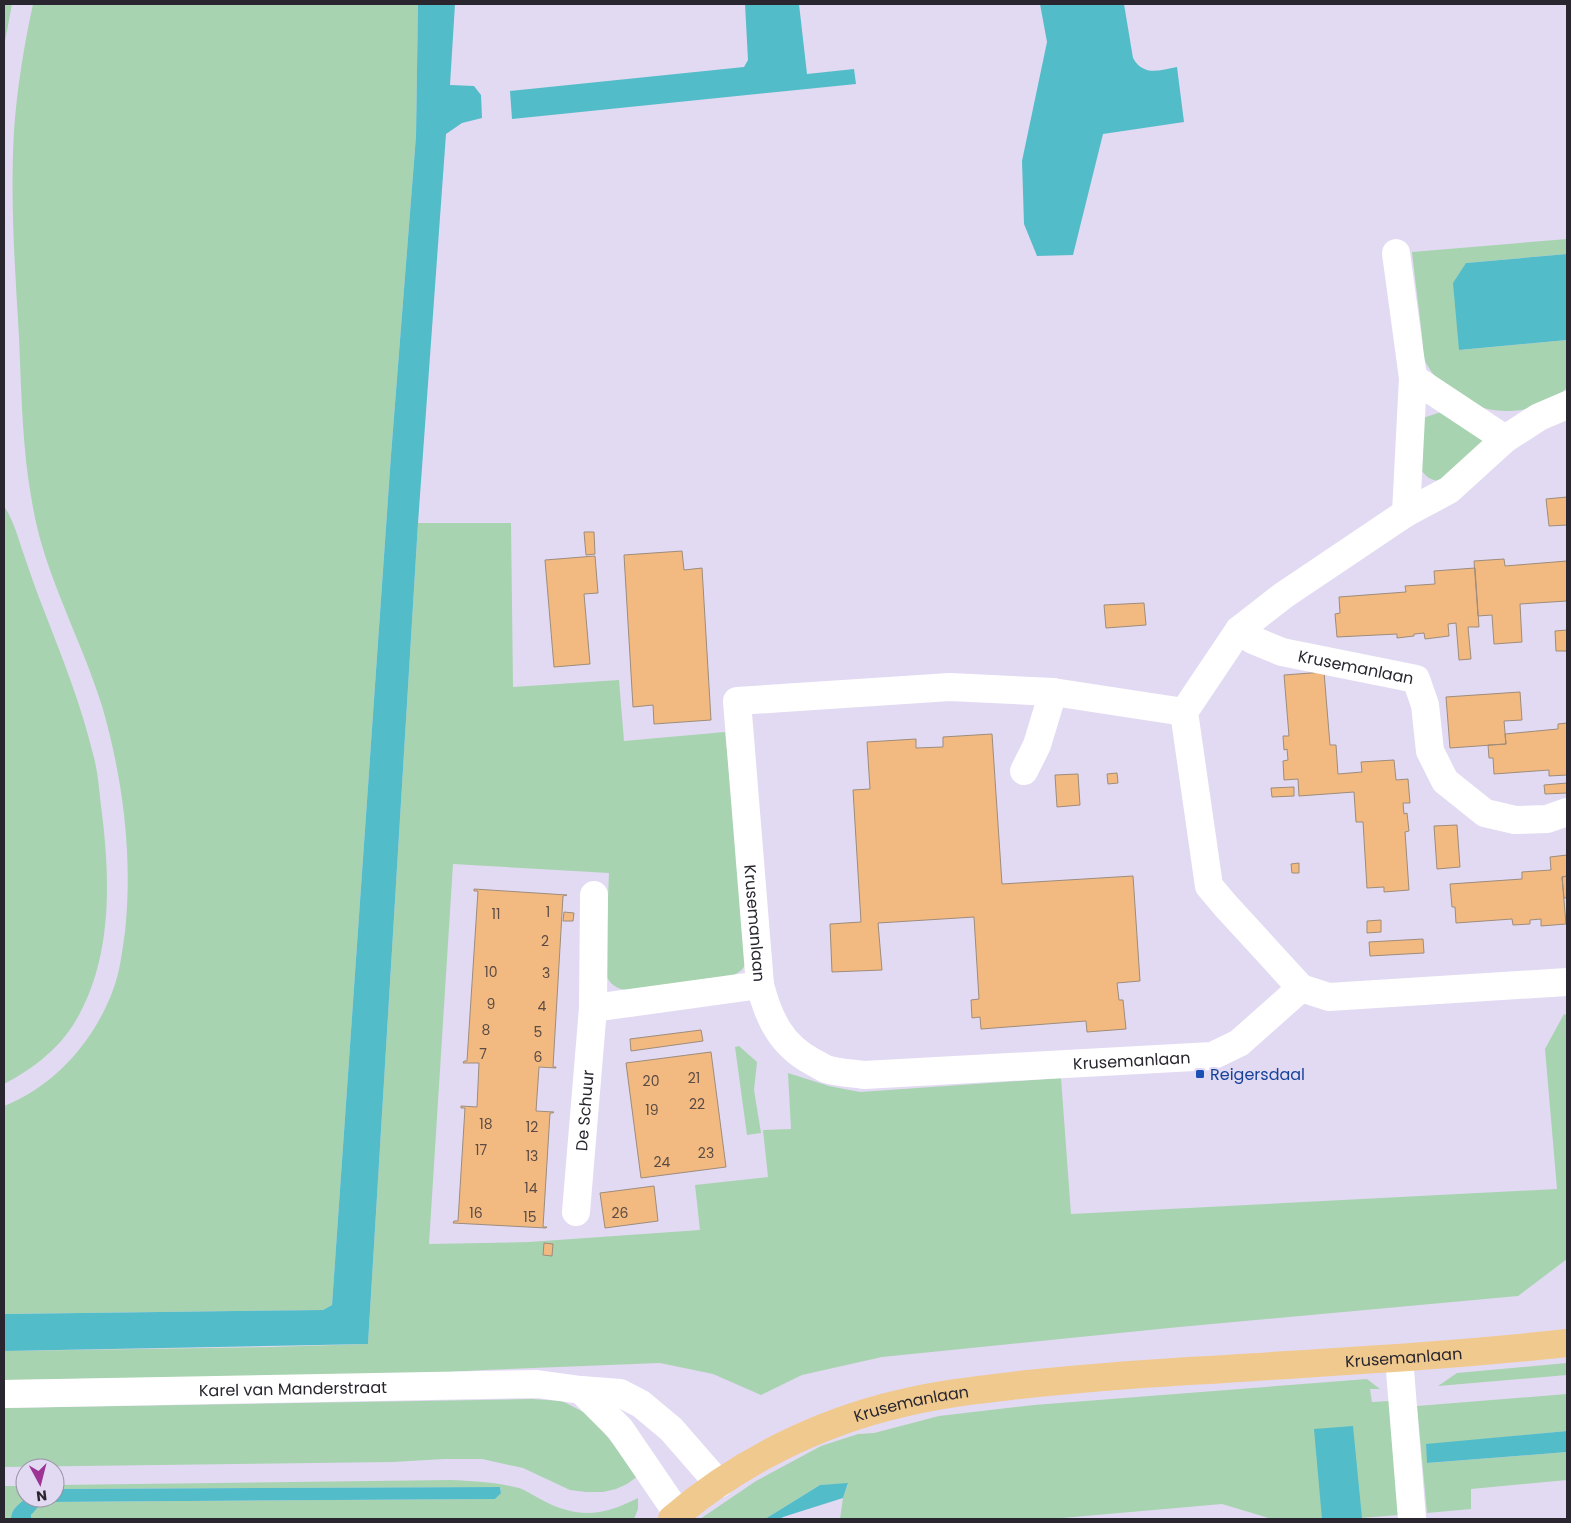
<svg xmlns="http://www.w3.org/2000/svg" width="1571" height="1523" font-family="Poppins,sans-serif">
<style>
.green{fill:#a8d3b0}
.water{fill:#53bcc9}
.building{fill:#f2ba81;stroke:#9e8c7b}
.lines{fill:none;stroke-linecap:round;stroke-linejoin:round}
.minor{stroke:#fff;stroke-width:28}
.major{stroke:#f0c98e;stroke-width:28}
.transit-dot{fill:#1a4fb4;stroke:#e2daf2;stroke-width:2}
.labels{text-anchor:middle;stroke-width:4;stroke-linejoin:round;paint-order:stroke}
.number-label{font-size:14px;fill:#5b4b44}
.street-label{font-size:16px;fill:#29262f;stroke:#e2daf2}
.transit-label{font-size:16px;fill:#164399;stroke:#e2daf2;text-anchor:start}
</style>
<rect width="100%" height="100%" fill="#e2daf2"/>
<path class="green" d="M4,4h8l-8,43z
M33,4h385l-2,132 -25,319 -59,850 -9,5 -319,4v-208c51,-20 90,-65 109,-116 7,-18 9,-38 12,-58 8,-75 -2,-154 -23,-226 -18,-58 -47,-112 -63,-171 -5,-19 -8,-38 -11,-58 -6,-46 -7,-93 -9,-140 -4,-68 -9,-137 -5,-206 3,-43 10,-85 19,-127z
M1567,239v15l-101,9 -7,87 108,-10v48c-44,39 -112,27 -141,-25 -4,-7 -3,-19 -4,-27 -3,-28 -7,-56 -10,-84z
M1441,412l36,16 7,14 -41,39c-10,0 -15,-2 -21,-10l1,-53z
M4,506c10,15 14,32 20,49 6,18 12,35 19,53 19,49 38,96 50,146 5,17 6,35 8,52 9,68 12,145 -21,207 -16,32 -45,55 -76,71z
M418,523h93l2,164 106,-7 5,61 101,-9 23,226c-3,10 -8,15 -17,18l-106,14c-11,-2 -17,-8 -20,-18l4,-99 -156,-9 -24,380 100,-2 171,-12 -5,-45 73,-8 -5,-47 28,-1 -3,-56 41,13 31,6 201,-14 10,136 486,-25 -12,-140 19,-35 3,1v244l-49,37 -349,32 -287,29 -80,18 -41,20 -48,-21 -53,-11 -177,7 -68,4 -411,6v-29l266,-4 98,-3z
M739,1046l18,16 -3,28 7,43 -14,2 -12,-88z
M1567,1363v12l-129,11 19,-13z
M1367,1379l13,10h-10l2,13 17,-1 10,114 -52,4h-75l-50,-15 -171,15h-211l3,-21 5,-14 -28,1 -55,34h-65l56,-38 65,-35 37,-12 16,-1 65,-17 95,-11z
M1567,1394v37l-141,14 2,18 139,-11v28l-96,9v20l-44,4 -10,-107z
M532,1399l30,2 29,15 47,60 -11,8 -11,5 -13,3h-17l-16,-2 -47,-22 -41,-9h-38l-51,3 -389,5v-59z
M450,1480c23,1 46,2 69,8 9,3 18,10 27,14 34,17 59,13 92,-4v11l-4,10h-603c-1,-6 4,-9 8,-13l-6,-8h12l3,4 447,-3 6,-7 -1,-5 -445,2v-4z
M4,1486h21l1,12c-7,6 -15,11 -15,21h-7z"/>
<path class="water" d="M418,4h37l-5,81 24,1 7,9 1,23 -20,5 -16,11 -28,389 -50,821 -364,7v-37l319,-4 9,-5 59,-850 25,-319z
M745,4h54l8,70 47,-5 2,15 -344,35 -2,-28 234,-24 4,-7z
M1040,4h84l9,54c11,19 26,12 44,9l7,55 -81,12 -30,121 -36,1 -13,-32 -2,-63 25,-119z
M1567,254v86l-108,10 -6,-67 13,-20z
M1353,1426l9,92 -40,1 -8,-90z
M1567,1431v21l-140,11 -1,-19z
M848,1483l-5,15 -60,19 -3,2h-15l55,-34z
M500,1487l1,6 -6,6 -447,3 -3,-4h10v-9z
M26,1498h7l6,8 -8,9v4h-20c0,-10 8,-15 15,-21z"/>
<path class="building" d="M1567,497v28l-18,1 -3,-27z
M584,532h10l1,22 -9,1z
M682,551l2,19 18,-2 9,152 -57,4 -1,-19 -20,2 -9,-152z
M595,556l3,37 -14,1 6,70 -36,3 -9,-107z
M1504,559l1,7 62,-5v40l-47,3 2,38 -28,2 -2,-29 -14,1 -4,-55z
M1475,568l4,59h-11l3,32 -12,1 -3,-37 -8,1 1,12 -24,3 -1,-6 -10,1v2l-17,2v-4l-60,3 -2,-23 5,-1 -1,-16 67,-5 -1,-6 30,-2 -1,-13z
M1144,603l2,22 -40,3 -2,-23z
M1567,630v21h-11l-1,-20z
M1324,672l6,73h6l2,29 24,-2 -1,-10 33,-2 2,20 12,-1 2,24h-7l1,11 3,-1 2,18 -4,1 4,58 -25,2v-5l-17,1 -4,-66h-7l-2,-30 -55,4 -1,-17 -14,1 -1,-19 5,-1 -1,-11 -3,1 -1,-14h6l-5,-61z
M1520,692l2,28 -18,1 2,23 -56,4 -4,-51z
M1567,723v52l-18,1v-6l-55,4 -1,-16h-4l-1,-13 18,-1 -1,-10 53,-5v-5z
M992,734l10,150 131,-8 7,105 -23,2 2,17h4l3,29 -39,3 -1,-11 -105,8 -1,-12 -8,1 -1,-18 8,-1 -5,-82 -96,6 4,47 -50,2 -2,-48 31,-2 -8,-132 17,-1 -3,-47 49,-3v9l27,-1v-10z
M1078,774l2,31 -23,2 -2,-32z
M1107,774l10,-1 1,10 -10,1z
M1567,783v10l-22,1 -1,-9z
M1294,787v9l-22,1 -1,-9z
M1457,825l3,42 -23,2 -3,-43z
M1567,855v21l-5,1 4,47 -25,2v-7l-11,1v4l-17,1 -1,-6 -56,4 -1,-16h-3l-2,-23 72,-5v-7l29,-2 -1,-13z
M1299,863v10h-7l-1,-9z
M1567,876v22h-3l-2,-21z
M474,889l93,6 -4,1 -10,171h3v1l-17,-1 -3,44 18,1 -1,1h-3l-7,114h4l-1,1 -93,-5 1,-2h4l7,-113h-4v-2l16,1 2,-44h-16l1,-2h3l11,-170h-4z
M564,912l10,1 -1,8h-10z
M1381,920v12l-14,1v-12z
M1423,939l1,14 -54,3 -1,-14z
M701,1030l2,11 -72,10 -1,-12z
M711,1052l15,115 -85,11 -15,-115z
M654,1186l4,35 -53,7 -5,-35z
M544,1243l9,1 -1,12 -9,-1z"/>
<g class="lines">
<g class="minor">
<path d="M1396,253l17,125 -7,135"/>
<path d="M1413,378l92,61"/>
<path d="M1567,405l-28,12 -34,22 -56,51 -43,23 -122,82 -45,35 -55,82 25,174 16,19 76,83 28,9 238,-15"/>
<path id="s1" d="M1239,630l14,10 29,12 134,27 9,26 5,46 15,30 40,32 30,7 32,-1 20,-7"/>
<path id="s2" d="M1184,712l-131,-20 -103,-5 -213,14 23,284c9,34 21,60 53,77 4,2 9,5 13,7 12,4 26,4 38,6l348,-19 27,-13 62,-55"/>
<path d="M1024,771l13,-26 16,-53"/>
<path d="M593,1008l167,-23"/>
<path id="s3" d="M576,1212l17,-204 1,-113"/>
<path d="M1399,1358l13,161"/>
<path d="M581,1390l39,39 58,85"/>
<path id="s4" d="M4,1394l533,-10 44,6 39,3 21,11 30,25 48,55"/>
</g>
<path class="major" id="s5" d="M672,1519c65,-56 147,-97 231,-116 41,-10 83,-14 125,-19 60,-6 121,-11 181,-14 120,-8 239,-14 358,-27"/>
</g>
<rect class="transit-dot" x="1195" y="1069" width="10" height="10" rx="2.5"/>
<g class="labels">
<g class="number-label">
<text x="548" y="917">1</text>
<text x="496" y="919">11</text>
<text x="545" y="946">2</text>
<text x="491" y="977">10</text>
<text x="546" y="978">3</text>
<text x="491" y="1009">9</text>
<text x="542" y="1011">4</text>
<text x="486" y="1035">8</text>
<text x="538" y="1037">5</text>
<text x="483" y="1059">7</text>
<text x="538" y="1062">6</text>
<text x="694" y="1083">21</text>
<text x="651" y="1086">20</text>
<text x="697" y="1109">22</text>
<text x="652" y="1115">19</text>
<text x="486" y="1129">18</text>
<text x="532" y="1132">12</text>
<text x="481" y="1155">17</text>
<text x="706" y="1158">23</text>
<text x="532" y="1161">13</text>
<text x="662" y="1167">24</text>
<text x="531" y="1193">14</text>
<text x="476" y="1218">16</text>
<text x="620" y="1218">26</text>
<text x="530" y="1222">15</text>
</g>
<g class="street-label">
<text dy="6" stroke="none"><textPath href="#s1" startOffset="124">Krusemanlaan</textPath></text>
<text dy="6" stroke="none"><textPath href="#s2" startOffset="672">Krusemanlaan</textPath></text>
<text dy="6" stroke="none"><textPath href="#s2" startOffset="1152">Krusemanlaan</textPath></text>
<text dy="6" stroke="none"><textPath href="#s3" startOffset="102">De Schuur</textPath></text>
<text dy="6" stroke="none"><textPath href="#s5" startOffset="764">Krusemanlaan</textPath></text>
<text dy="6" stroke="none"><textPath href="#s4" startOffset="289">Karel van Manderstraat</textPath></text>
<text dy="6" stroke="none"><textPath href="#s5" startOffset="269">Krusemanlaan</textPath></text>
</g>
<g class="transit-label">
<text x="1210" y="1080">Reigersdaal</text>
</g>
</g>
<rect width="1571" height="1523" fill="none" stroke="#29262f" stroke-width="10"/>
<g transform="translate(40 1483) rotate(173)"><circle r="24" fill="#e2daf2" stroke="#9892a4"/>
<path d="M0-4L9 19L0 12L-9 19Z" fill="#9c3395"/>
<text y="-8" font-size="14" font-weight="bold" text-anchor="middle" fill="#29262f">N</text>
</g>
</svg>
